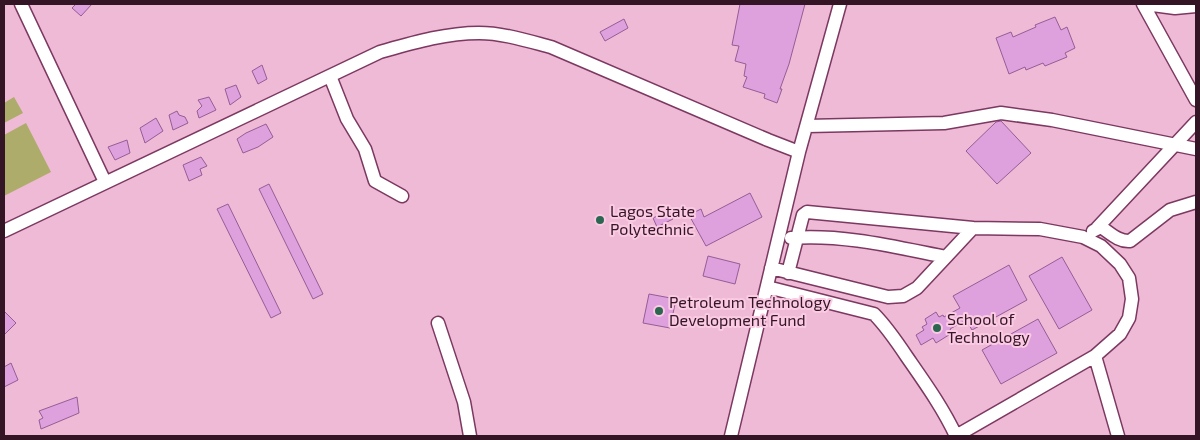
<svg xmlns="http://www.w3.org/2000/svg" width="1200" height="440" font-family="'Exo 2',sans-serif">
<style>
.built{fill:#eebad5}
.green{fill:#aeac6b}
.building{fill:#dea1de;stroke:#955d96}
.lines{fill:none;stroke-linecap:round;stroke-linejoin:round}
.minor-casing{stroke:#7c3860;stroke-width:15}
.minor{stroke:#fff;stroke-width:12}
.poi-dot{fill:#2b6650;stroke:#fbcae3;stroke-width:2}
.labels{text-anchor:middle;stroke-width:4;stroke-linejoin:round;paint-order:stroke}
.poi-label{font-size:16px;fill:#331526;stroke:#fbcae3;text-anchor:start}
</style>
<rect width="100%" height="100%" fill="#fbcae3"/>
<path class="built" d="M4,4h1192v432h-1192z"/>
<path class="green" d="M14,97l9,16 -19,10v-20z
M26,123l25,49 -47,24v-61z"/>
<path class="building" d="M76,4h16l-11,12 -9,-8z
M740,4h65l-16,60 -9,25h2l-5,14 -13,-5 1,-4 -22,-7 4,-10 -3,-1 2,-12 -11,-3 4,-15 -7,-1z
M1055,17l6,13 6,-3 8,21 -10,5 2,4 -22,9 -2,-3 -17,7 -1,-3 -16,7 -13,-36 15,-6 2,5 23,-10 -1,-2z
M624,19l4,9 -23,13 -5,-9z
M262,65l5,14 -9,5 -6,-13z
M236,85l5,12 -11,8 -5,-16z
M209,97l7,13 -17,8 -2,-7 5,-5 -4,-6z
M177,111l2,4 6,2 3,6 -15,7 -4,-15z
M156,118l7,13 -18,12 -5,-15z
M1001,121l30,32 -34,31 -31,-33 30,-29z
M266,124l7,13 -15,10 -15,6 -6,-14 9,-6z
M127,140l3,13 -15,7 -7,-13z
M201,157l6,9 -7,3 2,6 -13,6 -6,-16z
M269,184l54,110 -10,5 -54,-110z
M750,193l12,24 -56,29 -17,-31 12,-6 3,8z
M228,204l53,109 -10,5 -54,-109z
M669,210l4,9 -16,8 -4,-9z
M708,256l32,8 -5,20 -32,-8z
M1062,257l30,53 -33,19 -30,-53z
M1009,265l18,35 -55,30 -6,-10 -16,9 2,4 -16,10 -3,-5 -12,7 -5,-10 8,-5 -2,-3 5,-3 -2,-5 11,-7 3,5 4,-2 1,2 16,-9 -7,-12z
M649,294l27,5 -6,29 -27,-5z
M4,311l12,12 -12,12z
M1038,319l19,34 -56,31 -19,-34z
M11,363l7,17 -14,7v-20z
M77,397l2,16 -38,16 -2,-9 4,-2 -4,-7z"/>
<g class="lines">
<defs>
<path id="minor" d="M21,4l84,178
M1143,4l53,96
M1145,4l30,4 21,-2
M330,76l17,43 18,30 10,32 27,15
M807,126l137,-3 57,-10 51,7 144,29
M1097,228l99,-106
M4,231l376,-179c32,-9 65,-19 99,-19 24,0 49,8 72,14l217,93 31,12
M1093,231l8,-4c9,6 18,15 29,14l40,-31 26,-8
M791,238c52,-4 104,9 155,19
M771,268l117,29 15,-1 14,-8 56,-60 67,1 43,8 18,9 19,18 9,14 3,21 -3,19 -9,16 -25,22 -139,80
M788,273l15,-58 4,-3 166,16
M767,287l107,27c13,13 23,28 33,43 18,26 36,51 49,79
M438,323l26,79 6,34
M1095,356l23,80
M731,436l68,-284 41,-148"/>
</defs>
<use href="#minor" class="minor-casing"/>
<use href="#minor" class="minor"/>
</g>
<g class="poi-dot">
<circle cx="600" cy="220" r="5"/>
<circle cx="659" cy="311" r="5"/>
<circle cx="937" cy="328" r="5"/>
</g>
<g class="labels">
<g class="poi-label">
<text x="610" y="217">Lagos State<tspan x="610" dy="18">Polytechnic</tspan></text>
<text x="669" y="308">Petroleum Technology<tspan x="669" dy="18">Development Fund</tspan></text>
<text x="947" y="325">School of<tspan x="947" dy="18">Technology</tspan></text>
</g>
</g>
<rect width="1200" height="440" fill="none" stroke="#331526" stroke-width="10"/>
</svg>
